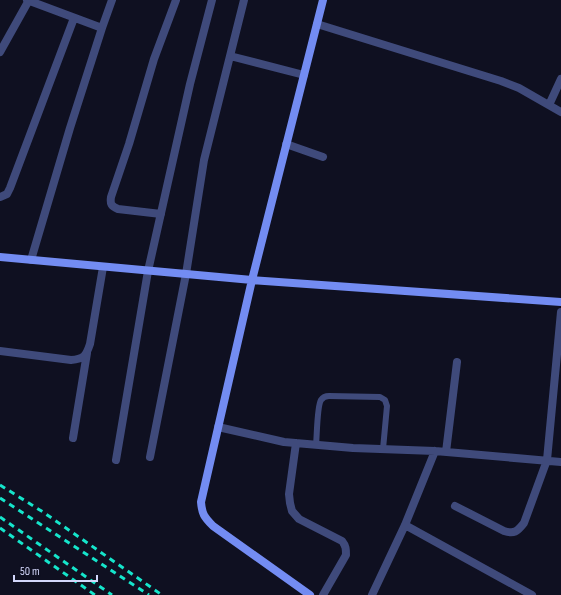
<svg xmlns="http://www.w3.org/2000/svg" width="561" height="595" font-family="'Sofia Sans Condensed',sans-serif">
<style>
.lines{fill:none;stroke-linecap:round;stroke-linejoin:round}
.lane{stroke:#3f4a7b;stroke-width:6}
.street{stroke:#3f4a7b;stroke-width:8}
.secondary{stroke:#738cf2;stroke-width:8}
.rail{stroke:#15e5cb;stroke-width:3;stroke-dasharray:6 5;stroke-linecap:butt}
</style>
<rect width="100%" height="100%" fill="#0f1021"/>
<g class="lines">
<path class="lane" d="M316,445c1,-9 1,-39 5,-45 2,-3 5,-4 8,-4l51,1 5,3 2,6 -4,43"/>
<path class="street" d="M27,0l75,28
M317,24l184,57 18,7 42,24
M0,52l29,-52
M230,56l74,19
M549,105l12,-26
M286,144l37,13
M0,197l7,-3 3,-6 64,-170
M161,214l-43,-5c-7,-3 -8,-5 -7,-12l18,-53 25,-85 22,-59
M31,260l39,-132 32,-100 10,-28
M0,351l71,9c13,-1 15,-4 19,-16l13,-77
M218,427l66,15 69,6 82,3 126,11
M73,438l14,-85
M296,443l-7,51 1,9 2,8 7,8 43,22c4,5 4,8 4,14l-23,40
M446,452l11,-90
M150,457l36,-183 18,-114 40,-160
M116,460l32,-189 42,-187 22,-84
M455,506l49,25c10,3 13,1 20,-8l23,-63 14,-148
M405,525l127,70
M372,595l33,-70 30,-74"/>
<path class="secondary" d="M0,257l252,23 309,22
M310,595l-97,-69c-9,-9 -11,-12 -12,-24l51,-222 71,-280"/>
<path class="rail" d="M0,485l43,27 119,83
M0,498l149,97
M0,517l112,78
M0,528l95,67"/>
</g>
<path d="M14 575v6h83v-6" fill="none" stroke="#d3d7fb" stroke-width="2"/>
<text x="20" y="575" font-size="12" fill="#d3d7fb" stroke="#0f1021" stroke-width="3" paint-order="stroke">50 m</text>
</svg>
